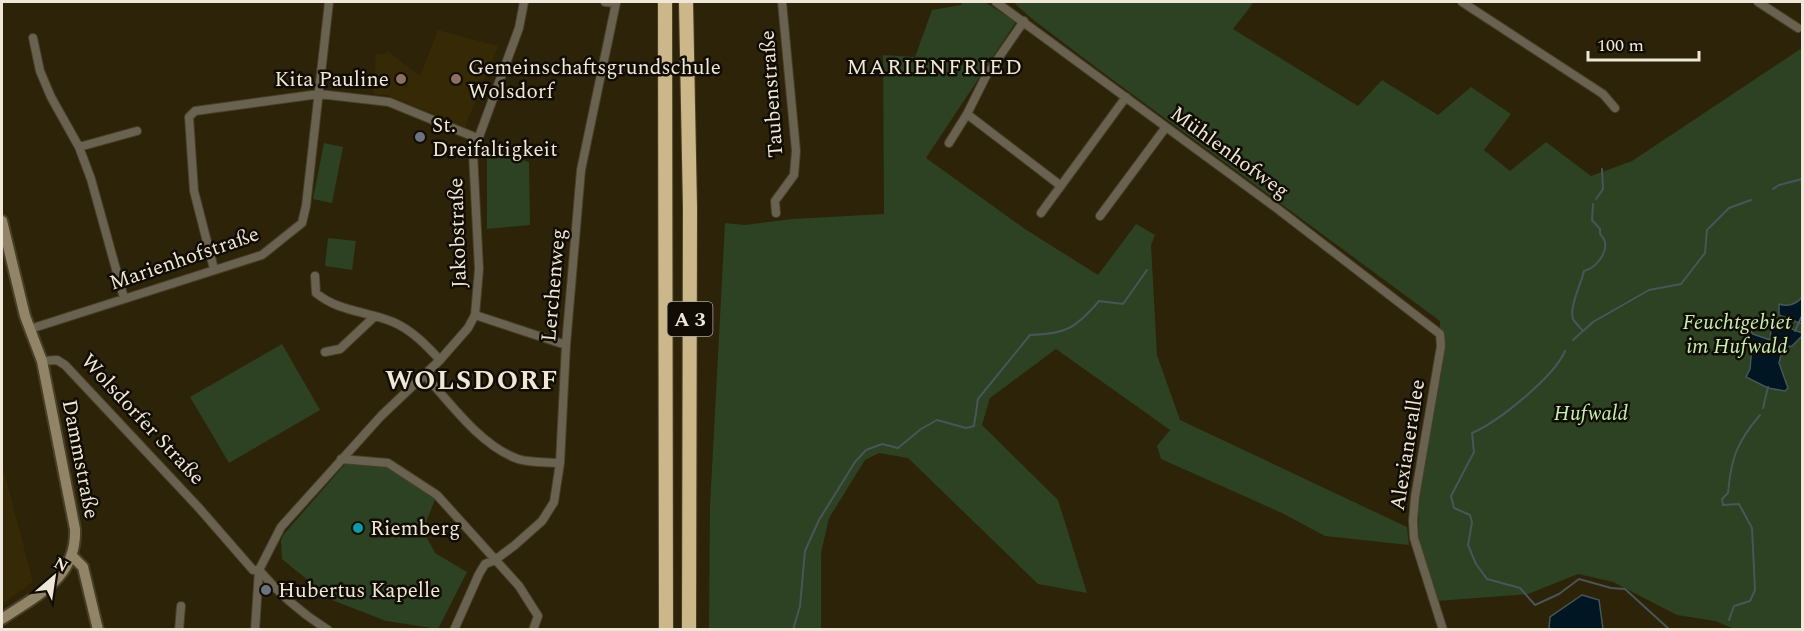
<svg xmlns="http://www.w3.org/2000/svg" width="1804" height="631" font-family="Spectral,serif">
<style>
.built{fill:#362905}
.green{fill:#2c4222}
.water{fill:#001622;stroke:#485559;stroke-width:1.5}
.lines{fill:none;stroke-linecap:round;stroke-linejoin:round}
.stream{stroke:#485559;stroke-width:2}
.street-casing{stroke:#483f25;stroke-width:10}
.secondary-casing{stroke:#483f25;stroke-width:14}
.highway-casing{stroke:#483f25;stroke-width:16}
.street{stroke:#6a6250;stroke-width:8}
.secondary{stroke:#918467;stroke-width:10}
.highway{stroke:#cbb789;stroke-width:14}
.education-dot{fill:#8d6e63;stroke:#120d04;stroke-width:2}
.worship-dot{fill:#6b7280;stroke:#120d04;stroke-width:2}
.culture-dot{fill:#0f9aa8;stroke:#120d04;stroke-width:2}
.labels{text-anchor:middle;stroke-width:5;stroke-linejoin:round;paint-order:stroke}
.shield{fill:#120d04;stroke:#ada699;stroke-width:1.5}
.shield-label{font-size:20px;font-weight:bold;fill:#efe8d9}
.poi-label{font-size:21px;fill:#efe8d9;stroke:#120d04;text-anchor:start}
.street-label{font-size:21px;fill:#efe8d9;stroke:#120d04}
.park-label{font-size:21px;font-style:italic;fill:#c4efb0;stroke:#120d04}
.neighbourhood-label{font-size:22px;letter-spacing:1.5px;fill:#efe8d9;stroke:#120d04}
.district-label{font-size:27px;font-weight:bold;letter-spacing:1.5px;fill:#efe8d9;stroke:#120d04}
</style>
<rect width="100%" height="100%" fill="#2d2308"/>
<path class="built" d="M438,30l60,16 -33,81 -78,-32 -14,-1 3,-40h9l2,-3 33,25z
M2,464l31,118 -31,22z"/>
<path class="green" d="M963,2h22l31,20 -90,136 99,71 73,46 38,-51 19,11 -4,10 6,110 23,65 227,107 2,18 -84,-9 -43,-23 -121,-54 -4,-13 13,-16 -114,-81 -66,49 -8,27 76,75 29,93 -49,-9 -130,-126 -29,-5 -14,7 -36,58 -8,35v76h-112l1,-123 15,-283 20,2 47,-6 92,-5 -1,-159 32,2 17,-47 29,-5z
M1013,2h241l-21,27 125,77 24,-26 56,35 33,-28 40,27 -27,36 26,21 36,-29 45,34 41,-15 170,-113v581h-68l-19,-8 -38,-6 -64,-33 -35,-8 -50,20 -91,7c-5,-15 -14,-32 -16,-47 -12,-78 20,-155 19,-233l-338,-249 -71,-54z
M324,143l19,4 -11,56 -19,-4z
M487,147l42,15 1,63 -43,4z
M328,238l28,3 -4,29 -27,-4z
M282,344l38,66 -91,53 -39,-66z
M346,463l40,4 50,30 -13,33 12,23 32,19 -29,57 -52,-8 -54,-21 -50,-41 -1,-19 3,-6z"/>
<path class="water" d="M1802,297v27l-23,-9v-11c9,3 18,0 23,-7z
M1772,321l30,12v3l-10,10 -9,1 -4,16 9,25 -3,3 -17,-3 -22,-11 4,-8 2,-24 -13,-13 -13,-6 2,-3 15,-1 10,12 17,6z
M1582,595l17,5 4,29h-54l1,-12z"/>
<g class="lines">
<path class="stream" d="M1773,189l6,-4 23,-6
M1596,199l7,-10 -1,-20
M1582,330c-2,-3 -7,-7 -9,-11 -4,-12 8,-35 11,-48 15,-4 29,-25 16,-37v-5l-8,-9 1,-16
M1795,331l7,-15
M1573,340l20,-18 56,-32 32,-6 24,-31 2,-23 22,-22 22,-8
M1565,351c-11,26 -67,71 -93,82l2,19 -23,44 3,12 16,7 2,7 -4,23 8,19 11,15 33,9 15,17 24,-11 20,-15 32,9 14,1 45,41
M1763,408l5,-21
M1729,620l5,-14 16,-5 5,-11 -3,-62 -13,-24 -16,1 -1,-6 6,-6c3,-35 9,-51 32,-78
M793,630l7,-24 5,-55 14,-31 36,-58 11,-12 16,-6 16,4 23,-19 16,-9 29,8 8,-2 4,-27 52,-64c36,-1 46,-7 69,-34l24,3 24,-34"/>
<defs>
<path id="street" d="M996,2l283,208 161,124 1,12 -26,151 -2,24 1,17 29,92
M1462,2l141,92 12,14
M1758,2l40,26
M33,38l7,33 11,26 28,50 12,32 33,119
M967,114l94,72
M949,143l18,-29 19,-38 38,-55
M79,147l58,-16
M776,213l-1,-12 19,-26 2,-24 -14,-149
M1041,213l85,-116
M1100,216l66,-89
M214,269l-20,-78 -5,-74 6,-6 124,-17 70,8 88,36
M315,276l1,17c23,19 51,18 77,29 19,8 34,24 47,38
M475,315l91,30
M30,329l232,-74 40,-32 4,-17 23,-204
M325,352l15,-3 34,-32
M42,361l15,-1 8,5 134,143 54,62h6
M425,375c25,28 56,71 93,84 12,4 29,3 42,4
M341,459l47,4 49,32 82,91 19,30 -5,14
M259,570c20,24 42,43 69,60
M179,630l2,-24
M255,630l4,-60 22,-43 100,-111 59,-56 28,-32 7,-13 4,-46 -6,-116 46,-125 5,-26
M454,630l25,-56 6,-10 10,-4 20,-15 27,-24 12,-19 6,-39 6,-118 15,-175 35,-167 -11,-1"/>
<path id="secondary" d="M2,221l23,95 17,45 33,168c2,49 -38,66 -73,90
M72,556l11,11 15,63"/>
<path id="highway" d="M665,2l1,628
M686,2l4,206 -1,422"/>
</defs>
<use href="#street" class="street-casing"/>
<use href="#secondary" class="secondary-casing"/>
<use href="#highway" class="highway-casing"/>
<use href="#street" class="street"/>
<use href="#secondary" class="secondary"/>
<use href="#highway" class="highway"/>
</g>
<g class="education-dot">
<circle cx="401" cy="79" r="6"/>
<circle cx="456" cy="79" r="6"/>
</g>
<g class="worship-dot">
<circle cx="420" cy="137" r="6"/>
<circle cx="266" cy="590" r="6"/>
</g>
<circle class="culture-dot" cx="358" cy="528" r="6"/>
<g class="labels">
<rect class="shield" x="667.5" y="302" width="45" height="34" rx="4.5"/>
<g class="shield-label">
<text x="690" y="326">A 3</text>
</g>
<g class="poi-label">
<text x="468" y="74">Gemeinschaftsgrundschule<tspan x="468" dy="24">Wolsdorf</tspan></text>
<text x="389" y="86" text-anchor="end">Kita Pauline</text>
<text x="432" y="132">St.<tspan x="432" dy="24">Dreifaltigkeit</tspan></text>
<text x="370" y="535">Riemberg</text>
<text x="278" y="597">Hubertus Kapelle</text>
</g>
<g class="street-label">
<text transform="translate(771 94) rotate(-94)" y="7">Taubenstraße</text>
<text transform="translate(1230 152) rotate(36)" y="7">Mühlenhofweg</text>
<text transform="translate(457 233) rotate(-92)" y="7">Jakobstraße</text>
<text transform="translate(184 258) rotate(-19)" y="7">Marienhofstraße</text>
<text transform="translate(553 285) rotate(-85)" y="7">Lerchenweg</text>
<text transform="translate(143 419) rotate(47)" y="7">Wolsdorfer Straße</text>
<text transform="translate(1407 445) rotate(-81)" y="7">Alexianerallee</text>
<text transform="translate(81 459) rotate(79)" y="7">Dammstraße</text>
</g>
<g class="park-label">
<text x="1737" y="329">Feuchtgebiet<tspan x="1737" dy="24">im Hufwald</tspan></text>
<text x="1591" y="420">Hufwald</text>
</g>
<g class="neighbourhood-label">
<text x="935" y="74">MARIENFRIED</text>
</g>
<g class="district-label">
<text x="472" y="389">WOLSDORF</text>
</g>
</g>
<rect width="1804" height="631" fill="none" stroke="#efe8d9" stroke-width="6"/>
<g transform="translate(54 577) rotate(29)" stroke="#120d04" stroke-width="4.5" paint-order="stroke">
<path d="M0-4.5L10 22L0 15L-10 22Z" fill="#efe8d9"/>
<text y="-9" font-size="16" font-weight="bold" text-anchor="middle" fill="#efe8d9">N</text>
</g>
<path d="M1588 51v9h111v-9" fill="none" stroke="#efe8d9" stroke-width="3"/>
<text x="1597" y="51" font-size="18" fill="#efe8d9" stroke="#120d04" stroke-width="4.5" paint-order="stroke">100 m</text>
</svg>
